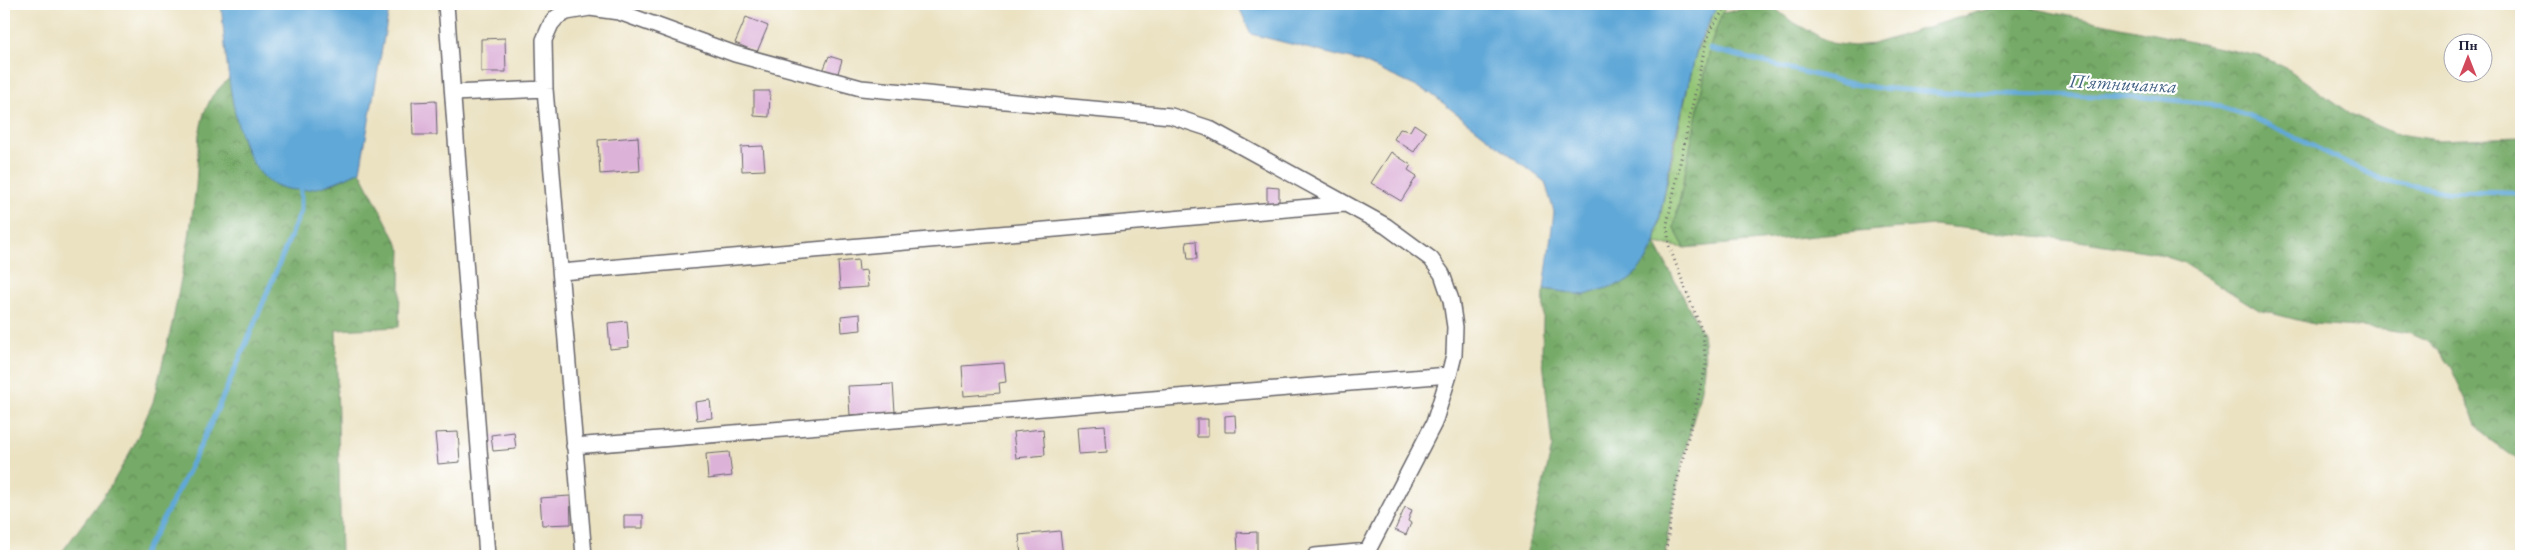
<svg xmlns="http://www.w3.org/2000/svg" width="2525" height="560" font-family="'EB Garamond',serif">
<style>
.grass{fill:url(#grass-tufts);stroke:#5a7458}
.forest{fill:url(#forest-crowns);stroke:#4c6651}
.water{fill:#61a8d8;stroke:#42658a}
.lines{fill:none;stroke-linecap:round;stroke-linejoin:round}
.stream{stroke:#61a8d8;stroke-width:5}
.building{fill:#ddb2d9}
.minor-casing{stroke:#68656a;stroke-width:18}
.path{stroke:#68656a;stroke-width:3;stroke-dasharray:1 4;stroke-linecap:butt}
.minor{stroke:#fff;stroke-width:15}
.labels{text-anchor:middle;stroke-width:4.5;stroke-linejoin:round;paint-order:stroke}
.water-label{font-size:19px;font-style:italic;fill:#3e5e82;stroke:#fff}
</style>
<defs>
<pattern id="grass-tufts" width="24" height="20" patternUnits="userSpaceOnUse" patternTransform="scale(1.25)"><rect width="24" height="20" fill="#93c576"/><path d="M3 7l-1-3M5 7V3M7 7l1-3M15 17l-1-3M17 17v-4M19 17l1-3" fill="none" stroke="#7ea967"/></pattern>
<pattern id="forest-crowns" width="20" height="18" patternUnits="userSpaceOnUse" patternTransform="scale(1.25)"><rect width="20" height="18" fill="#76aa67"/><path d="M2 6a3 3 0 1 1 6 0M12 15a3 3 0 1 1 6 0" fill="none" stroke="#608a56"/></pattern>
</defs>
<rect width="100%" height="100%" fill="#fff"/>
<filter id="ink" filterUnits="userSpaceOnUse"><feTurbulence type="fractalNoise" baseFrequency=".02" numOctaves="2"/><feDisplacementMap in="SourceGraphic" scale="10" xChannelSelector="R" yChannelSelector="G"/><feConvolveMatrix kernelMatrix="1 2 1 2 8 2 1 2 1" color-interpolation-filters="sRGB"/></filter>
<filter id="wash" filterUnits="userSpaceOnUse"><feTurbulence type="fractalNoise" baseFrequency=".0096" numOctaves="4" result="noise"/><feDisplacementMap in="SourceGraphic" scale="20" xChannelSelector="R" yChannelSelector="G"/><feGaussianBlur stdDeviation="1.12" result="paint"/><feColorMatrix in="noise" values="0 0 0 0 0 0 0 0 0 0 0 0 0 0 0 0 0 1.4 0 .05"/><feComposite in="paint" operator="in"/></filter>
<g filter="url(#wash)">
<rect width="100%" height="100%" fill="#ebe2c2"/>
<path class="grass" d="M1714,4h14l-6,9 -11,31 -37,184 11,20 -30,-5c12,-62 25,-124 40,-186 4,-16 22,-40 19,-53z"/>
<path class="forest" d="M1761,6l15,3 15,12 40,22 22,3 20,-2 104,-32 17,-4 32,-1 237,50 25,12 61,44 44,20 44,7 84,-3v325l-31,-22 -12,-14 -27,-58 -13,-18 -11,-9 -18,-8 -24,-4 -72,-5 -54,-14 -77,-48 -31,-10 -79,-12 -138,-15 -249,23 -11,-20 37,-184 11,-31z
M229,78l16,70 85,37 30,-14 41,79 -2,77 -63,3 5,226h-282l53,-72 22,-39 19,-43 20,-82 16,-82 7,-52 3,-52 5,-21 8,-17z
M1655,243l48,91c6,38 -6,72 -16,109 -9,38 -18,75 -22,113h-139l26,-109 -10,-96 2,-62 41,6 61,-34z"/>
<path class="water" d="M221,4h169l-30,167c-25,12 -57,27 -84,14 -46,-20 -50,-137 -55,-181z
M1234,4h480l1,6 -17,35 -25,101 -18,97 -9,18 -17,20 -44,14 -41,-6 10,-77 -9,-30 -115,-89 -68,-31 -111,-28 -12,-27z"/>
<g class="lines">
<path class="stream" d="M1710,49l142,35 27,4 69,5 195,4 68,7 39,12 133,64 64,12 74,1
M142,556c65,-109 110,-228 159,-345v-26"/>
</g>
<g id="blocks">
<path class="building" d="M746,17l22,9 -11,26 -22,-9z
M505,38l1,34h-25v-33z
M829,56l13,4 -5,16 -14,-5z
M754,91h16l-1,26 -15,-1z
M436,101l1,34h-24l-1,-33z
M1414,124l12,8 -12,20 -20,-13 6,-10 10,2z
M638,137l2,34 -40,3 -2,-34z
M763,146l2,24 -23,1 -1,-24z
M1391,152l20,13 -3,5 9,6 -16,25 -30,-18z
M1267,187l12,1v17h-12z
M1196,241l1,18h-9l-2,-17z
M858,260l1,11 7,-1 2,17 -28,2 -2,-27z
M860,314l1,16 -19,2 -1,-16z
M627,321l2,26 -19,2 -2,-26z
M1004,363l2,19 -7,1 1,10 -36,3 -2,-30z
M893,384l2,28 -45,3 -2,-29z
M710,400l2,18 -15,2 -2,-18z
M1235,415l1,17h-11v-16z
M1197,419h11v18h-11z
M1105,425l2,27 -28,2 -2,-27z
M1043,429l2,26 -29,3 -3,-26z
M458,432l2,30 -22,2 -3,-31z
M514,432l2,17 -23,2 -2,-16z
M729,452l3,24 -24,3 -2,-25z
M570,496l1,28 -29,1 -2,-27z
M1405,507l7,3 -4,11 3,2 -5,12 -11,-5z
M624,515h19v13h-19z
M1060,531l3,25h-42l-2,-21z
M1257,532v20h-19l-1,-19z"/>
</g>
</g>
<g filter="url(#ink)">
<use href="#blocks" fill-opacity="0" stroke="#68656a" stroke-width="1"/>
<g class="lines">
<defs>
<path id="minor" d="M446,4l41,552
M453,93l92,-4
M561,272l783,-68
M574,446l875,-71
M584,556l-39,-467 -1,-49 7,-16 6,-7 10,-5 23,-4 29,4 116,42 126,34 310,28 37,12 178,98 45,33 11,15 9,26 4,27 -1,28 -5,20 -15,48 -69,133
M1315,556l53,-5"/>
</defs>
<use href="#minor" class="minor-casing"/>
<path class="path" d="M1665,556l10,-67 31,-123 -3,-32 -34,-88 -2,-22 39,-182 5,-14 17,-24"/>
<use href="#minor" class="minor"/>
</g>
</g>
<g class="labels">
<g class="water-label">
<text transform="translate(2123 83) rotate(3)" y="7">П'ятничанка</text>
</g>
</g>
<rect width="2525" height="560" fill="none" stroke="#fff" stroke-width="20"/>
<g transform="translate(2468 58)"><circle r="24" fill="#ffffff" stroke="#a7a7b1"/>
<path d="M0-4L9 19L0 12L-9 19Z" fill="#d1495b"/>
<text y="-8" font-size="14" font-weight="bold" text-anchor="middle" fill="#22223b">Пн</text>
</g>
</svg>
